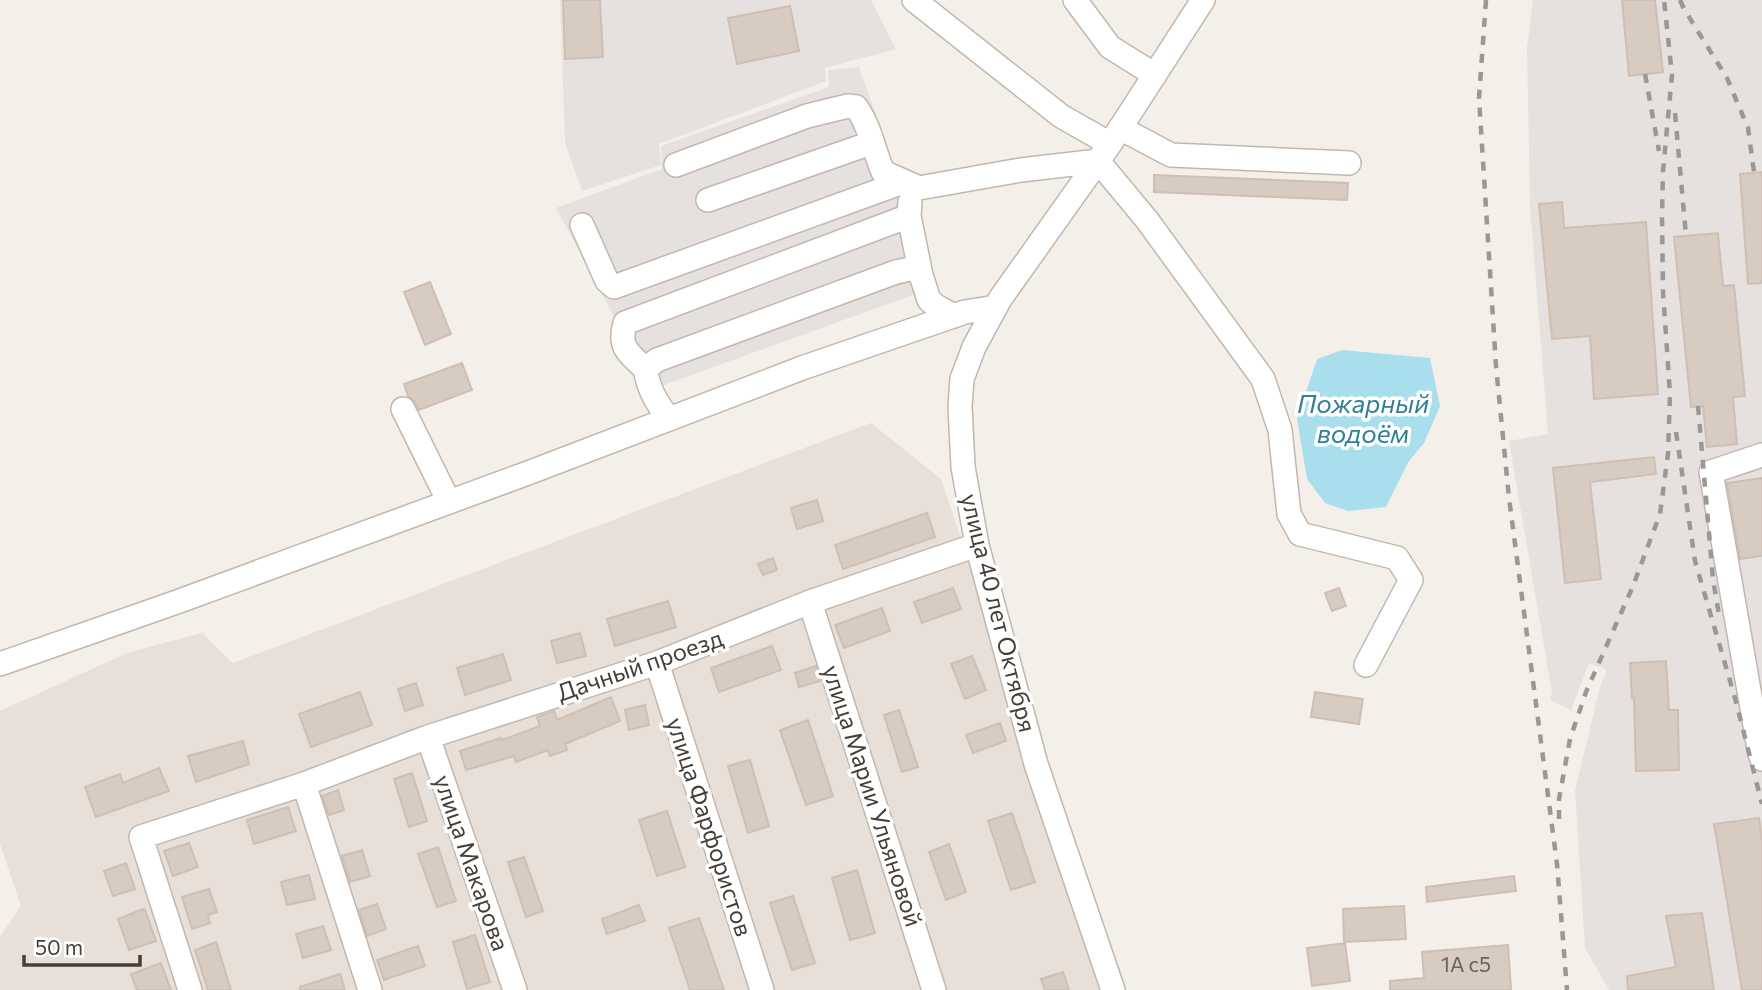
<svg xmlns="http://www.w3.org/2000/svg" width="1762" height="990" font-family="Commissioner,sans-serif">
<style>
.residential{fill:#e7dfd8}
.industrial{fill:#e6e1de}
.water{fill:#a9dfed}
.building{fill:#d8cbc2;stroke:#cfbfb3;stroke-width:2}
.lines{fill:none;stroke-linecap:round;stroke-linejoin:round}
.minor-casing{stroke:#c2b7af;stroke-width:26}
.minor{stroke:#fff;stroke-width:23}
.rail{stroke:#989898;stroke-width:4.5;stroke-dasharray:9 9;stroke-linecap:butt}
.labels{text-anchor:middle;stroke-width:7;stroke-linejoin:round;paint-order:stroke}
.number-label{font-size:21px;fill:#6b615a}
.street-label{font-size:24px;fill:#473e38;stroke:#fff}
.water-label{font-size:26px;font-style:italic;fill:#308096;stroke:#fff}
</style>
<rect width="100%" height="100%" fill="#f4efe9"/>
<path class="residential" d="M871,423l70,56 172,511h-1113v-53l21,-31 -21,-62v-133l127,-58 75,-20 31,30z"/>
<path class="industrial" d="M560,0h311l25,49 -71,19 1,13 -167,63 2,21 -79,26 -17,-48z
M1533,0h229v990h-153l-24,-42 -10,-157 25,-104 7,-17 -18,-7 -18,47 -21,-10 2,-7 -43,-252 39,-7 -18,-228 -3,-158z
M859,67l46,131 19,93 -271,98 -97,-181 106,-39 -1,-23 168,-59 -1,-17z"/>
<path class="water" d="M1342,350l88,8 10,48 -16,37 -15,18 -23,46 -38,4 -23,-8 -18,-24 -10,-60 20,-60z"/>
<path class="building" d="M563,0h37l3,57 -38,2z
M1622,0h33l8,72 -34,4z
M790,6l9,45 -62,13 -9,-46z
M1762,172v111l-14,1 -8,-110z
M1154,175l194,8 -1,17 -193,-8z
M1562,202l2,26 82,-6 12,172 -64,5 -4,-63 -38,3 -13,-135z
M1718,233l5,53 11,-1 11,111 -12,1 4,47 -30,3 -4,-41 -12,1 -17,-170z
M430,282l21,52 -26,11 -21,-53z
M462,363l10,27 -53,20 -4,-8 -7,-6 -4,-12z
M1654,457l2,17 -66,8 11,97 -36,4 -12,-115z
M1762,478v78l-22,3 -13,-76z
M817,500l6,21 -26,8 -6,-21z
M927,513l8,24 -92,32 -8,-24z
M773,558l4,12 -14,5 -5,-11z
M953,588l8,21 -39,14 -8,-21z
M1339,588l7,18 -14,5 -7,-18z
M668,601l8,26 -61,19 -8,-27z
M882,608l8,23 -46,17 -9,-23z
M580,633l6,23 -29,7 -6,-22z
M772,646l9,24 -62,22 -8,-24z
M503,654l8,26 -46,15 -8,-27z
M972,656l14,34 -21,9 -14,-35z
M1666,661l3,49h9l1,60 -43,1 -2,-73h-2l-2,-35z
M816,666l4,15 -21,6 -4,-14z
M416,683l7,22 -18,6 -7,-22z
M360,692l12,33 -61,22 -12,-33z
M1315,692l48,7 -4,25 -48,-7z
M611,697l9,24 -55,23 2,6 -17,6 -2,-6 -32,12 -2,-6 -48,14 -6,-19 41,-13 1,2 38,-14 -3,-9 17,-6 3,9z
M645,705l4,20 -20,5 -4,-20z
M899,710l19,57 -16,5 -18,-57z
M808,720l25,76 -27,9 -26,-75z
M1000,723l6,18 -33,12 -7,-18z
M243,741l6,23 -53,18 -8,-26z
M750,760l19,66 -21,7 -20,-67z
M159,768l10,23 -73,26 -11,-30 35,-13 3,9z
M412,773l15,48 -18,6 -15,-48z
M338,790l6,20 -15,5 -7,-19z
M288,807l8,24 -42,13 -7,-24z
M667,811l18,56 -28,9 -18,-56z
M1012,813l23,69 -24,8 -23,-69z
M1759,818l3,21v151h-20l-28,-166z
M189,843l9,24 -25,9 -9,-25z
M949,844l17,48 -20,8 -17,-48z
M438,847l18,54 -19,6 -19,-53z
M362,850l8,26 -20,6 -8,-26z
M524,857l19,54 -17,6 -18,-55z
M126,863l9,26 -22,7 -9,-25z
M857,870l18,63 -25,7 -18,-62z
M309,875l6,24 -28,6 -6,-23z
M1514,876l2,15 -89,11 -1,-15z
M209,889l8,23 -9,3 2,8 -18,6 -10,-32z
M793,896l22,67 -23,7 -22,-67z
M377,904l9,25 -19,7 -8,-26z
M639,905l6,16 -38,13 -5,-15z
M1404,906l2,33 -62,3 -1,-33z
M143,909l2,1 11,31 -27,9 -11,-31z
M1702,913l12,77h-86l-1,-14 49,-9 -10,-51z
M699,918l25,72h-34l-21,-62z
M323,926l8,24 -28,8 -7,-24z
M475,935l15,47 -23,7 -14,-47z
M216,942l15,48h-23l-13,-40z
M1345,943l5,38 -38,5 -5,-38z
M1508,945l3,45h-121v-9l34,-3 -2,-26z
M418,946l7,20 -41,14 -7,-20z
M161,963l10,27h-34l-6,-16z
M1063,972l6,18h-24l-4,-11z
M340,974l5,16h-45v-3z"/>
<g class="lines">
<defs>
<path id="minor" d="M914,0l147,116 49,28
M1075,0l35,47 45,28
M1120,128l51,27 178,8
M676,165l131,-49 41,-10 8,1c14,19 18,44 27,65l36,16 102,-18 77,-9 49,59 116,159 17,51 9,84 11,20 97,24 14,22 -45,85
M708,200l163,-57
M910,202l-1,14 12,59 8,25 7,6 18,10
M582,225l25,56 7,6 289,-105
M645,369c-17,-17 -27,-21 -20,-46l284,-107
M403,409l46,93
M669,419c-13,-17 -20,-29 -24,-50l12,-9 239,-88 23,-5
M1762,455l-51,17 49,282 2,5
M810,602l124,388
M657,663l105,327
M0,664l174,-61 354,-130 274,-105 163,-56 31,-5
M428,737l87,253
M304,784l66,206
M190,990l-49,-153 163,-53 124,-47 229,-74 153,-61 167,-57
M1113,990l-77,-226 -59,-219 -14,-78 -3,-61 2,-27 12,-32 26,-48 110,-155 93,-144"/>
</defs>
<use href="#minor" class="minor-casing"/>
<use href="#minor" class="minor"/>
<path class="rail" d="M1486,0l-7,98 17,268 13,132 48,366 10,126
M1680,0l4,9 43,69 21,50 6,44
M1645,74l14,77
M1675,113l11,123
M1698,406l15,173 6,36
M1676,432l19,129 40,137 27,106
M1559,819v-20l11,-60 16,-47 47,-106 27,-72 8,-60 2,-60 -7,-102 -1,-76 1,-45 9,-96 -8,-75"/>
</g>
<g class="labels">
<g class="number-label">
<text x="1466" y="972">1А с5</text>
</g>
<g class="street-label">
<text transform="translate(998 613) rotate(76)" y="8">улица 40 лет Октября</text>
<text transform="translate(640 666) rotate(-19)" y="8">Дачный проезд</text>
<text transform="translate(872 796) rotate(72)" y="8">улица Марии Ульяновой</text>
<text transform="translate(709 827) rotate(72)" y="8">улица Фарфористов</text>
<text transform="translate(471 863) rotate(71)" y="8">улица Макарова</text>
</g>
<g class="water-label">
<text x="1363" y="413">Пожарный<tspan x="1363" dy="30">водоём</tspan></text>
</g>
</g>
<path d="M24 955v10h116v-10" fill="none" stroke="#473e38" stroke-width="3.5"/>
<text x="35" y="955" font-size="21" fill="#473e38" stroke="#ffffff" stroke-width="5" paint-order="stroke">50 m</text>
</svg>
